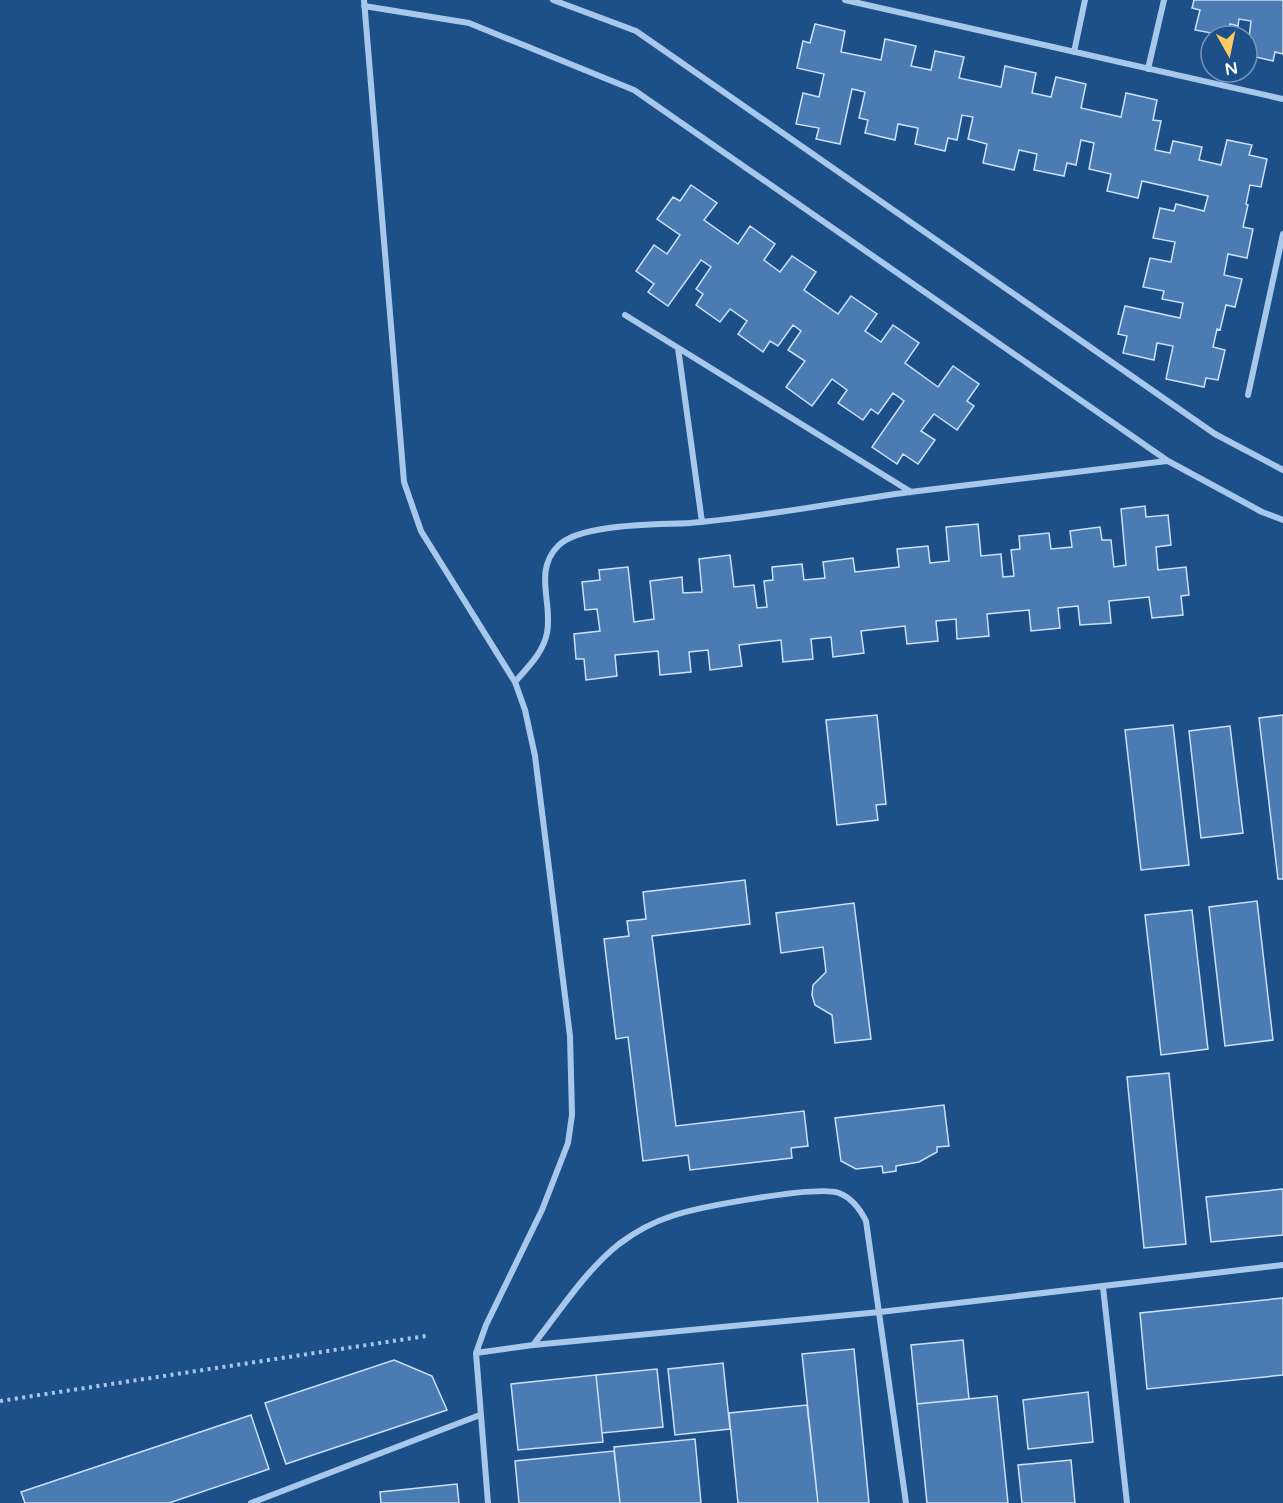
<svg xmlns="http://www.w3.org/2000/svg" width="1283" height="1503" font-family="'Varela Round',sans-serif">
<style>
.building{fill:#4a7bb2;stroke:#cce1f8;stroke-width:1.5}
.lines{fill:none;stroke-linecap:round;stroke-linejoin:round}
.path{stroke:#a7c8eb;stroke-width:4;stroke-dasharray:3 4.5;stroke-linecap:butt}
.street{stroke:#a7c8eb;stroke-width:6}
</style>
<rect width="100%" height="100%" fill="#1d4f88"/>
<path class="building" d="M1194,0h89v54l-8,-2 -2,9 -26,-6 4,-34 -12,-2 -1,7 -8,-2 -3,12 -32,-6 5,-20 -8,-2z
M815,24l30,7 -4,21 40,8 4,-21 31,7 -5,20 20,4 4,-19 29,6 -5,21 42,9 4,-21 31,7 -4,20 19,4 5,-20 30,7 -5,24 40,9 5,-24 31,7 -4,20 8,1 -6,29 15,3 3,-12 29,6 -3,13 22,5 6,-25 25,5 -3,10 18,4 -6,28 -11,-2 -4,19 2,1 -5,22 10,2 -6,29 -19,-4 -4,21 18,4 -7,28 -9,-2 -6,25 -3,-1 -4,18 12,3 -7,30 -12,-2 -2,9 -38,-8 7,-33 -16,-3 -3,17 -31,-7 4,-17 -9,-2 7,-28 55,12 3,-15 -21,-4 2,-8 -21,-4 7,-29 21,4 4,-20 -22,-4 7,-30 14,3 2,-7 28,7 4,-15 -66,-15 -4,17 -31,-7 4,-17 -22,-5 5,-26 -13,-3 -5,25 -9,-2 -3,13 -30,-6 3,-16 -18,-4 -5,20 -31,-7 4,-19 -19,-5 5,-22 -11,-2 -5,25 -9,-2 -3,13 -30,-7 3,-16 -20,-4 -3,16 -30,-7 3,-13 -9,-2 6,-26 -13,-3 -12,55 -24,-5 3,-11 -23,-4 7,-31 16,4 5,-23 -27,-6 6,-27 7,2z
M691,185l26,18 -13,17 34,24 12,-18 25,18 -11,16 16,12 12,-16 24,16 -12,18 34,24 13,-18 26,18 -12,17 16,11 12,-17 26,18 -14,20 33,24 15,-21 26,18 -12,17 7,5 -17,24 -23,-16 -13,17 14,9 -17,24 -15,-10 -6,10 -25,-17 32,-46 -11,-8 -15,21 -7,-5 -8,11 -25,-17 9,-13 -15,-11 -20,27 -26,-19 19,-26 -17,-11 13,-19 -8,-6 -15,21 -8,-5 -7,11 -25,-18 9,-13 -17,-12 -10,13 -24,-17 7,-11 -7,-5 15,-22 -10,-7 -33,46 -20,-14 6,-8 -18,-13 18,-26 13,9 13,-19 -23,-16 16,-22 7,4z
M1145,506l1,11 22,-2 3,30 -15,2 2,23 28,-3 3,28 -8,1 2,19 -31,3 -3,-21 -40,4 2,22 -31,2 -2,-19 -20,2 2,20 -29,3 -2,-21 -42,4 2,22 -32,3 -1,-20 -20,2 2,20 -31,3 -2,-18 -44,5 3,22 -31,4 -2,-20 -20,2 2,20 -30,3 -2,-22 -42,5 3,21 -32,4 -2,-20 -19,2 2,20 -31,3 -2,-24 -43,4 2,21 -31,4 -2,-21h-8l-2,-25 26,-3 -3,-22 -12,1 -3,-28 18,-2 -1,-10 29,-3 6,55 20,-3 -4,-38 32,-4 1,16 19,-1 -3,-33 31,-4 4,32 20,-2 3,23 10,-1 -3,-26 9,-1 -1,-13 30,-3 2,16 21,-2 -2,-16 30,-4 2,14 44,-5 -2,-18 31,-3 2,17 19,-2 -3,-34 32,-3 3,32 20,-2 2,23 11,-1 -3,-26 9,-1 -1,-13 30,-3 2,16 21,-2 -2,-16 30,-4 2,13h9l3,27 12,-2 -5,-56z
M877,715l9,89 -10,1 2,15 -41,5 -11,-105z
M1283,715v164h-5l-19,-161z
M1173,725l16,140 -48,5 -16,-140z
M1230,726l13,107 -42,5 -12,-107z
M745,880l5,44 -98,12 24,190 128,-15 4,35 -17,2 1,10 -102,12 -2,-15 -45,6 -15,-124 -12,2 -12,-100 25,-3 -2,-15 19,-2 -3,-27z
M1257,901l16,139 -48,6 -16,-139z
M854,903l17,136 -36,4 -3,-28 -17,-10 -3,-10 1,-10 13,-13 -3,-25 -42,6 -5,-40z
M1192,910l16,139 -47,6 -16,-140z
M1169,1073l17,171 -42,4 -17,-171z
M944,1105l5,41 -12,1v5l-18,10 -23,4v5l-13,2 -1,-7 -26,3 -15,-8 -6,-43z
M1283,1189v46l-72,7 -5,-45z
M1283,1298v77l-136,14 -7,-76z
M963,1340l6,59 -52,5 -6,-59z
M854,1349l15,154h-51l-16,-149z
M394,1360l38,16 15,34 -161,54 -21,-61z
M723,1363l7,66 -55,6 -7,-66z
M657,1369l6,58 -61,6 -6,-58z
M596,1375l7,67 -85,8 -7,-66z
M1088,1392l5,50 -65,7 -5,-49z
M997,1396l11,107h-81l-10,-99z
M807,1405l11,98h-80l-9,-90z
M251,1415l18,54 -100,34h-144l-4,-11z
M695,1439l6,64h-81l-6,-56z
M614,1451l6,52h-101l-4,-42z
M1071,1460l4,43h-53l-4,-38z
M457,1484l2,19h-78l-1,-11z"/>
<g class="lines">
<path class="path" d="M0,1401l426,-65"/>
<path class="street" d="M364,0l40,482 17,49 94,151 10,28 10,46 35,280 2,79 -4,28 -26,67 -56,115 -10,28 12,150
M553,0l83,31 579,403 68,36
M845,0l438,99
M364,6l105,17 165,67 534,371 94,51 21,8
M1074,52l11,-52
M1148,69l16,-69
M625,315l286,177
M678,348l24,174
M1248,395l35,-161
M515,682c13,-15 28,-29 32,-49 6,-30 -14,-62 11,-87 22,-23 100,-21 132,-23 74,-6 147,-21 220,-31 86,-11 172,-20 257,-31
M1103,1287l24,216
M533,1345c27,-34 52,-74 86,-101 16,-12 34,-22 53,-28 26,-9 144,-31 167,-23 13,5 21,16 27,28l40,282
M476,1353l57,-8 347,-33 403,-47
M251,1503l229,-88"/>
</g>
<g transform="translate(1229 54) rotate(171)"><circle r="28" fill="#1d4f88" stroke="#7795b8" stroke-width="1.5"/>
<path d="M0-4.5L10 22L0 15L-10 22Z" fill="#fbcb65"/>
<text y="-9" font-size="16" font-weight="bold" text-anchor="middle" fill="#ffffff">N</text>
</g>
</svg>
